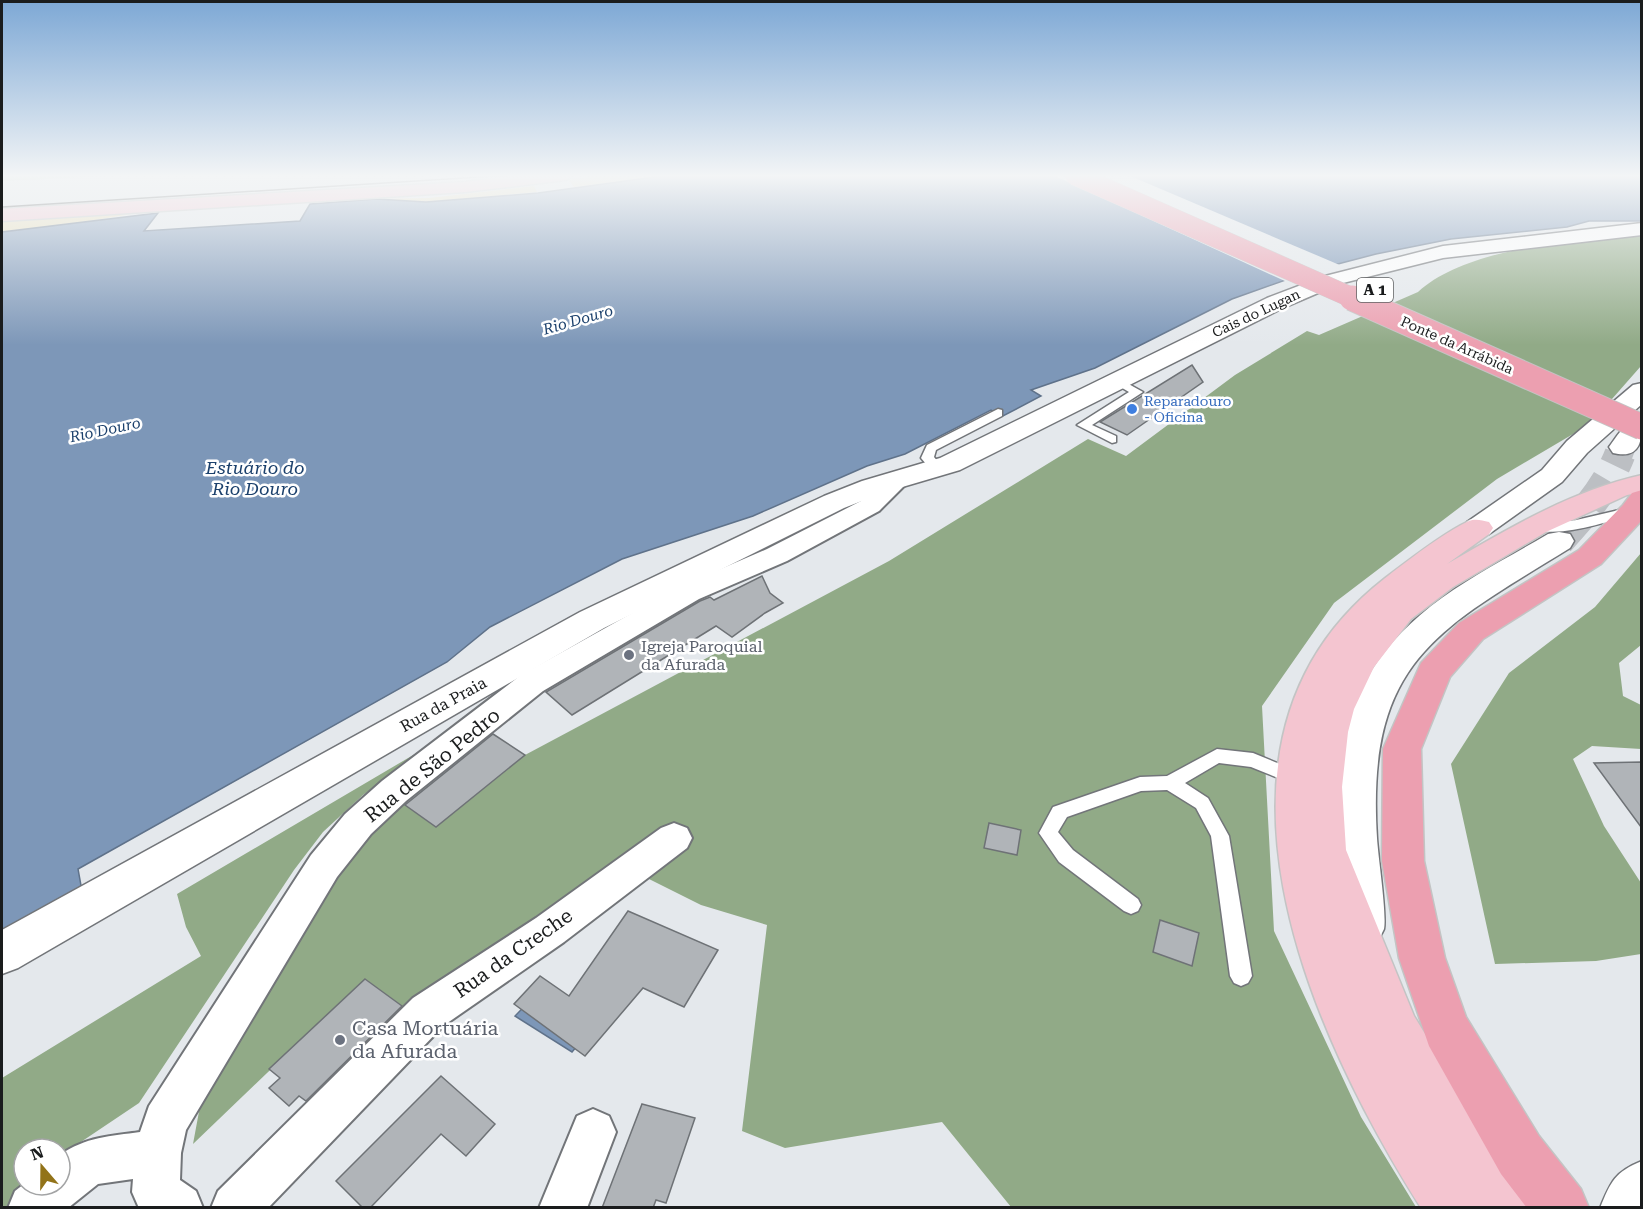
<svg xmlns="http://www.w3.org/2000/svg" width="1643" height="1209" font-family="'Roboto Serif',serif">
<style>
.green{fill:#b1c5a9}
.forest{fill:#91aa87}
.sand{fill:#e8deb9}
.water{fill:#7d97b8;stroke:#5f728a;stroke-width:1.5}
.pier{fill:#e4e8ec}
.building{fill:#b0b4b8;stroke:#6e7276;stroke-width:1.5}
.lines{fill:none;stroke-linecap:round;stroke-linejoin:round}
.tertiary-tunnel-far1{stroke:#bcbfc3;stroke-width:25;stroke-dasharray:25 12;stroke-linecap:butt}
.tertiary-tunnel{stroke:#bcbfc3;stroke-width:31;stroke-dasharray:31 16;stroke-linecap:butt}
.service-casing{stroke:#727579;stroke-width:3}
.minor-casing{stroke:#727579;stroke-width:4}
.tertiary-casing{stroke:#727579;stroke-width:3}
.secondary-casing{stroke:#727579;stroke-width:3}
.primary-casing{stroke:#c3c4c4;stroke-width:3}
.motorway-casing{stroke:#c3c4c4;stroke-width:3}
.service{fill:#fff;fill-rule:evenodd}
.minor{fill:#fff;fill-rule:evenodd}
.tertiary{fill:#fff;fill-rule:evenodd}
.secondary{fill:#fff;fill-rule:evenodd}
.primary{fill:#f4c5d0;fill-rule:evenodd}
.motorway{fill:#ec9fb0;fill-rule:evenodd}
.tram{stroke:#494c4d;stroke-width:1.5}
.motorway-bridge-far1-casing{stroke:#c3c4c4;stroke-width:21;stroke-linecap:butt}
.motorway-bridge-casing{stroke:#c3c4c4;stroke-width:27;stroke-linecap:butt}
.motorway-bridge-far1{stroke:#ec9fb0;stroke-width:20}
.motorway-bridge{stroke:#ec9fb0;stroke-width:25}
.shop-dot{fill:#3f7fe0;stroke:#fff;stroke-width:2}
.worship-dot{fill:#6b7280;stroke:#fff;stroke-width:2}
.labels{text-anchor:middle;stroke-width:5;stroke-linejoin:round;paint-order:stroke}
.far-street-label{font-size:14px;fill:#1a1c1d;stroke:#fff}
.far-shop-label{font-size:14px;fill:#366cbe;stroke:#fff;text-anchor:start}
.shield{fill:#fff;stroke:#5f6061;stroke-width:1.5}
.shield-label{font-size:15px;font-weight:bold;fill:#1a1c1d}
.far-water-label{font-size:15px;font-style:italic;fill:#1b406c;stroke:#fff}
.worship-label{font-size:16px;fill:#5b616d;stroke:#fff;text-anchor:start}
.street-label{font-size:16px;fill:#1a1c1d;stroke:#fff}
.water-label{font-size:18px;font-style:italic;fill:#1b406c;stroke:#fff}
.near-street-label{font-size:20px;fill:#1a1c1d;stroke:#fff}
.near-worship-label{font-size:20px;fill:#5b616d;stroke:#fff;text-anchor:start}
</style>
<rect width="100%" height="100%" fill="#e4e8ec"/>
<path class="green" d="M2,175h129l-129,6z"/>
<path class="forest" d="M1641,234v132l-51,58 -93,55 -163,124 -72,103 12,225 87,186 55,90h-405l-69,-85 -157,26 -43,-17 25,-206 -66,-20 -70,-35 -221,142 -45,-33 -172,165 10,-54 132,-213 60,-79 41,29 89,-72 364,-194 199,-122 38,17 109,-81 72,-44 12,4 99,-43c47,-44 160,-53 223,-58z
M1641,553v92l-22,18 4,33 18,9v44l-49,-3 -19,13 31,67 37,57v71l-45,7 -101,3 -44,-200 58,-91 86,-66z
M437,741l-74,54 -40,37 -29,38 -155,233 -79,53v-7h-36v36l-16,22 -6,1v-130l199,-122 -15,-29 -9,-33z"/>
<path class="sand" d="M602,175h67l-95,12 -5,-7z
M534,186l3,6 -111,10 -50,-3 53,-1z
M132,214l-86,14 -44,4v-10z"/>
<path class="water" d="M669,175h972v46h-52l-22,6 -116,12 -75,15 -65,17 -79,28 -137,69 -64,22 10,6 -38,20 -12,-6 -86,44 -38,12 -114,50 -131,43 -132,68 -43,35 -369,207 4,22 -80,43v-702l156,-19 -14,18 156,-10 10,-17 66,-5 50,3 112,-9z
M545,985l55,34 -28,33 -57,-36z"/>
<path class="pier" d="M1053,175h75l214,91 -55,16z"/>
<path class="building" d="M1192,365l11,17 -76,53 -27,-13z
M762,576l8,17 13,10 -18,10 -33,24 -16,-11 -144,89 -26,-23 154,-91 10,-4 4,3z
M493,734l32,21 -89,72 -31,-22z
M1641,762v65l-47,-64z
M989,823l32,7 -4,25 -33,-7z
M628,911l90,39 -34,57 -41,-19 -58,68 -71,-52 26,-28 29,20z
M1160,920l39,13 -7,33 -39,-14z
M365,979l37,27 -96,95 -7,-5 -10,10 -20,-18 11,-10 -11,-9z
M441,1076l54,48 -29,32 -25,-22 -71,74h-7l-27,-27z
M642,1104l53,14 -29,85 -10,-3 -3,8h-51z"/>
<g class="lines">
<path class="tertiary-tunnel-far1" d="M1620,455l3,-8"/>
<path class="tertiary-tunnel" d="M1559,541c24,-27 48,-53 61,-87"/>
<defs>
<path id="service" d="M1116,377l27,15 -51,33 24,11v6l-4,1 -35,-18 52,-33 -17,-10v-4z
M998,409l4,1v6l-66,34 -2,7 9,11 -1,3h-10l-11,-13 6,-13z
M1632,507l5,1 2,3 -2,3c-34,8 -72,24 -107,15l-2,-3 7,-4 37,-1z
M1217,749l36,4 46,19 3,5 -3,5 -6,2 -42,-17 -32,-4 -34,20 23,15 21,38 23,140 -4,7 -7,3 -7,-3 -4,-7 -19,-140 -15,-28 -29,-18 -26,1 -74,26 -9,15 15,18 65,49 3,6 -3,6 -7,3 -7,-3 -65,-49 -20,-29 14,-26 87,-30 27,-1z"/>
<path id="minor" d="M897,474l9,2 3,5 -30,30 -92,50 -88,38 -156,92 -137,110 -35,33 -34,43 -151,253 -5,23 -1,27 16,11 7,17h-64l-7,-16 1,-13 -35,5 -30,24h-60l7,-17 9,-7 36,1v-30c25,-18 51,-19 80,-23l9,-26 162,-251 34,-41 37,-33 139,-106 158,-88 88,-38 94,-48 27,-25z
M674,823l13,5 5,10 -5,10 -123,94 -121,84 -175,182h-57l7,-17 195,-193 123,-80 125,-90z
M593,1109l16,7 7,16 -29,76h-48l38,-92z"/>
<path id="tertiary" d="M1642,383v21l-55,49 -25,29 -73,52 -11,3 -11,-3 -4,-6 4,-6 75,-52 25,-29 66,-56z
M1642,415c0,22 1,45 -29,38l-4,-6c9,-12 18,-28 33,-32z
M1559,532l11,2 4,7 -4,7c-135,83 -204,114 -193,290 1,18 10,77 7,91 -2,4 -4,8 -6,12l-16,6 -16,-6 -6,-14c-7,-127 -20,-233 91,-321 36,-28 78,-49 117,-72z
M1642,1161v47h-42c11,-27 15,-36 42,-47z"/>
<path id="secondary" d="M1642,223v12l-199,23 -104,26 -56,24 -323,162 -78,23 -38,15 -240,120 -586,340 -16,6v-44l578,-318 244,-116 38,-15 78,-23 327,-160 58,-22 118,-30z"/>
<path id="primary" d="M519,175h55l-8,5 -101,12 -463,29v-12l463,-27z
M1642,475v17l-15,3 -81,37 -93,55 -42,32 -37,48 -20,42 -6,23 -6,55 4,63 68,166 76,124 37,49 8,19h-114c-112,-178 -243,-468 -37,-629 22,-17 59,-46 83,-57 7,-4 14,-2 22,0l4,6 -4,6 -42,30c62,-36 124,-73 195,-89z"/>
<path id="motorway" d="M1642,490v30l-41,44 -118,75 -33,38 -29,72 3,112 21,97 21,59 73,119 42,53 8,19h-62l-26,-34 -72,-128 -30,-88 -17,-97 1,-112 38,-86 38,-40 120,-73 44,-45 9,-12z"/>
</defs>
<use href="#service" class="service-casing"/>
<use href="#minor" class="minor-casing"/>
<use href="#tertiary" class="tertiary-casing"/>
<use href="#secondary" class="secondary-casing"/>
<use href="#primary" class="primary-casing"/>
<use href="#motorway" class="motorway-casing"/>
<use href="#service" class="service"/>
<use href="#minor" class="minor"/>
<use href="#tertiary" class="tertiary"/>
<use href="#secondary" class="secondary"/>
<use href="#primary" class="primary"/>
<use href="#motorway" class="motorway"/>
<path class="tram" d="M2,207l509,-32"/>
<defs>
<path id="motorway-bridge-far1" d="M1075,175l280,124"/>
<path id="motorway-bridge" d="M1352,298l290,129"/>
</defs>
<use href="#motorway-bridge-far1" class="motorway-bridge-far1-casing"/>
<use href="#motorway-bridge" class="motorway-bridge-casing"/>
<use href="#motorway-bridge-far1" class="motorway-bridge-far1"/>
<use href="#motorway-bridge" class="motorway-bridge"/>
</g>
<linearGradient id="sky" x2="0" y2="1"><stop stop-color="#7da8d5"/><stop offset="0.51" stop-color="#f3f5f6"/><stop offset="1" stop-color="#f3f5f6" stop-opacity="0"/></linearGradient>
<rect width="1643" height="345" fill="url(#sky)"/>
<circle class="shop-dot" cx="1132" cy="409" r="6"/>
<g class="worship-dot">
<circle cx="629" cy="655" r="6"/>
<circle cx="340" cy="1040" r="6"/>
</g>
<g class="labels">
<g class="far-street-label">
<text transform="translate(1256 313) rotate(-25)" y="5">Cais do Lugan</text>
<text transform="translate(1457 345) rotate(24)" y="5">Ponte da Arrábida</text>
</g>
<g class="far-shop-label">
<text x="1144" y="406">Reparadouro<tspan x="1144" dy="16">- Oficina</tspan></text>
</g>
<rect class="shield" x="1357" y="278" width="36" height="24" rx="4.5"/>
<g class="shield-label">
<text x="1375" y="295">A 1</text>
</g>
<g class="far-water-label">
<text transform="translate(578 320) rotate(-16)" y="5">Rio Douro</text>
<text transform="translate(105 430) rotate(-12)" y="5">Rio Douro</text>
</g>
<g class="worship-label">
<text x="641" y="652">Igreja Paroquial<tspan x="641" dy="18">da Afurada</tspan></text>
</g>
<g class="street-label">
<text transform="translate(443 704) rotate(-29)" y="6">Rua da Praia</text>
</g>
<g class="water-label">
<text x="255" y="474">Estuário do<tspan x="255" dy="21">Rio Douro</tspan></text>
</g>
<g class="near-street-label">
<text transform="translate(432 765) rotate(-39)" y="7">Rua de São Pedro</text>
<text transform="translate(513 953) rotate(-35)" y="7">Rua da Creche</text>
</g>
<g class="near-worship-label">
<text x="352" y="1035">Casa Mortuária<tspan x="352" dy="23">da Afurada</tspan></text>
</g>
</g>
<rect width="1643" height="1209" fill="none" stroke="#1a1c1d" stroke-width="6"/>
<g transform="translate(42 1167) rotate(340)"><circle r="28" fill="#ffffff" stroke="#a3a4a5" stroke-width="1.5"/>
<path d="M0-4.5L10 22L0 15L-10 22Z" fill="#927319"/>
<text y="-9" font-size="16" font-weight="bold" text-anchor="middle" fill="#1a1c1d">N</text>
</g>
</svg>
